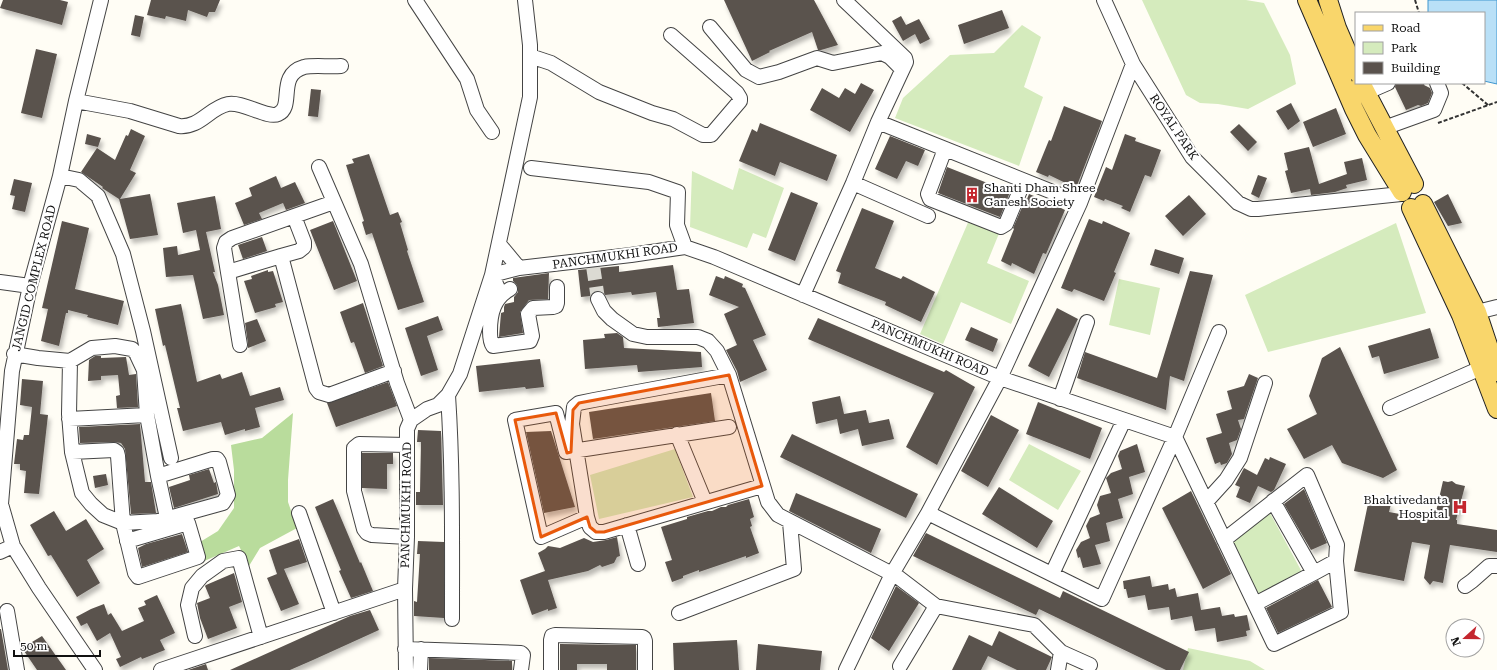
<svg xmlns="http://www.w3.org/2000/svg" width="1497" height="670" font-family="'Roboto Serif',serif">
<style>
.green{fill:#d5ebbd}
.forest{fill:#b9dc9c}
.water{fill:#b9e0f7;stroke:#3f96cf}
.building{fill:#5a524d;filter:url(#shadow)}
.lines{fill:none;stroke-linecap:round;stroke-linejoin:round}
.minor-tunnel{stroke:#dbdad3;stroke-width:14;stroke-dasharray:14 7;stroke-linecap:butt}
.minor-casing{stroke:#444;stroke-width:16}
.major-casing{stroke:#222;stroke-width:20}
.path{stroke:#333;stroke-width:2;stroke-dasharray:4 2;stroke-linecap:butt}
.minor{stroke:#fff;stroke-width:14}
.major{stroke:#f9d66b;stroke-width:18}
.marked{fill:#e8590c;fill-opacity:0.2;stroke:#e8590c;stroke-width:3;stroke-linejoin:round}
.labels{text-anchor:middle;stroke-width:4;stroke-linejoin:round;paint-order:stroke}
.street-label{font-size:12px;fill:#111;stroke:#fff}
.poi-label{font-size:12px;fill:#111;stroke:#fff;text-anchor:start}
</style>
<defs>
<filter id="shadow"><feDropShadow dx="2.5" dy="4.5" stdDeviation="2" flood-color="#0004"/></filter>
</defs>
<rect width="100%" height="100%" fill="#fffdf5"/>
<path class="green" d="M1142,0h104l18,3 26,52 6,29 -48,25 -30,-5 -18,-1 -14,-8z
M1022,25l19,12 -17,50 19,10 -24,69 -124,-48 8,-20 47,-43 44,-2z
M739,168l45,20 -18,50 -13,-5 -6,15 -57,-21 2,-56 41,19z
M970,218l30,13 -13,32 42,18 -18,43 -50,-22 -18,42 -23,-10z
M1396,223l30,90 -158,39 -23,-57z
M1119,279l41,9 -10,47 -41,-10z
M1029,444l52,27 -23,39 -49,-30z
M675,449l18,48 -94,22 -9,-44z
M1270,513l33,61 -46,24 -28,-57z
M1188,648l62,13 15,9h-82z"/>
<path class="forest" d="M293,413l-5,67v22l9,26 -37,20 -11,18 -10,-20 -37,16 -2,-20 18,-11 16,-23v-38l-3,-25 31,-7z"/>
<path class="water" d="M1428,0h69v84l-13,-3v-68h-56z"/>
<path class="building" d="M3,0h57l8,2 -6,23 -62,-17z
M151,0h69l-5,12h-6l-2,5 -19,-7 -2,11 -20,-5 -1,3 -18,-4z
M724,0h90l24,45 -17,5h-3l-6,-18 -43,19 1,1 -18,9z
M1002,10l7,18 -45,16 -6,-19z
M135,15l9,2 -4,20 -9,-2z
M901,16l5,9 13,-6 11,20 -10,5 -5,-10 -12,7 -11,-20z
M36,49l21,5 -15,64 -21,-5z
M861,83l13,7 -24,42 -40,-22 12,-22 17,10 6,-10 10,6z
M1396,83h29l-1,2 6,3 2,5 -4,10 -7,3 -3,-1 -12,5 -11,-23z
M311,89l10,1 -3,27 -10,-1z
M1291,103l9,18 -12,9 -12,-19z
M1064,106l38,15 -26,67 -27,-13 -1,2 -12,-5 13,-32 2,1z
M1336,108l10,26 -33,13 -10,-25z
M760,123l77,32 -10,26 -47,-19 -5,14 -36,-15 13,-32 5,3z
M1239,124l18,18 -9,9 -18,-19z
M131,129l14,7 -15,34 6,3 -16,26 30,-5 8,41 -28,4 -11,-40 -17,-11 1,-1 -22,-15 16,-24 18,12 11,-25 2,1z
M87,134l14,4 -3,9 -13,-3z
M1125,134l11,4 -1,3 26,9 -10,27 -6,-2 -15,37 -9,-4 2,-2 -18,-7 -1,2 -10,-4 12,-30 6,3z
M890,136l35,14 -7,16 -12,-5 -9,18 -22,-10z
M1309,147l10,37 28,-10 -3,-12 18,-4 5,22 -21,5 1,3 -12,4 -24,3 -1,-6 -19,4 -6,-22 3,-1 -4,-17z
M369,154l21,61 8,-3 4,10 -2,1 8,27 -1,1 17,51 -26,8 -26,-77 -6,2 -4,-13 2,-1 -18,-56 8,-2 -2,-4z
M947,167l63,25 -10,25 -62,-24z
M1258,175l9,3 -8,20 -8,-4z
M276,176l5,12 14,-6 10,21 -19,7 -3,-7 -24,10 3,6 -18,6 -9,-22 17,-7 -3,-8z
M14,179l18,4 -7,29 -13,-3 3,-13 -5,-1z
M791,192l27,11 -23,58 -27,-11z
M1029,194l10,4 -1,2 17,7v-2l10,5 -19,44 -3,-1 -9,21 -22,-11 -1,3 -10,-5 13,-32 -1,-1 13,-30 1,1z
M1448,194l14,29 -14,3 -14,-24z
M1189,195l17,19 -23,22 -18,-20z
M215,196l6,33 -15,3 9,40h-2l5,13 6,30 -21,4 -10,-44 -27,2 -3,-29 14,-2 1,9 22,-5 -4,-20 -13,3 -6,-30z
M862,208l32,13 -19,47 26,11 2,-3 32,16 -14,30 -36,-17 1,-3 -48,-19 3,-10 -5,-2z
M1089,219l13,5 1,-3 27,12 -16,39 2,1 -12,28 -30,-12 -2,3 -11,-4z
M62,221l27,7 -14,61 49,12 -6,24 -31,-8 1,-2 -20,-5v3h-2l-7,33 -18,-5 7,-32 -6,-1z
M333,221l24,60 -23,9 -24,-60z
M262,237l5,14 -24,8 -5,-14z
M1155,249l29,9 -5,16 -29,-9z
M673,265l4,25 12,-1 5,34 -36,4 -1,-9h3l-4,-26 -24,3 -1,-3 -26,3 -3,-3 -4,-1 -4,1 -4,4 -9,1 -3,-27 41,-4v6z
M268,270v2l5,-1 10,31 -8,2 1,3 -21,6 -11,-32 8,-2 -1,-3z
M1190,271l23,4 -29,106 -14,-5 -4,34 -89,-32 8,-26 72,26z
M549,273l-1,26 -19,1 -9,12 3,21 -24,4 2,-24 3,-1v-5l1,-3 9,-2v-5l4,-5 -1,-7 -4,-4v-3z
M716,276l8,3 1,-3 18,8 -1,3 3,1 21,47 -13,5 14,30 -27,12 -3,-11 -11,-21 11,-5 -13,-31 15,-7 -30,-12z
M363,303l20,63 -18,7 -11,-31 -3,1 -11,-31z
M181,304l16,78 23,-8 2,5 20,-7 8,24 30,-9 4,13 -29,8 5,19 -15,4v-2l-20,6 -4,-13 -38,9 -6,-23h3l-15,-63 -2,1 -8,-37z
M1057,308l21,11 -29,58 -21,-11z
M438,316l5,14 -16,6 11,34 -17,6 -16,-48z
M818,318l126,54 2,-2 29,17 -38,78 -31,-18 28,-54 -126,-54z
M257,319l9,22 -18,7v-4l-3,-21z
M971,327l27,12 -5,13 -28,-12z
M1430,328l9,30 -55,16 -5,-18 -7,2 -4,-12z
M617,333l6,4 1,11 77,4 1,15 -64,5 -1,-7 -52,4 -2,-29 22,-2 -1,-4z
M1340,347l57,123 -14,8 -41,-15 -10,-18 -28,14 -17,-30 30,-15 -8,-18 13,-38z
M95,356h6v2l25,-1 3,18 7,-1 2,33 -21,1 -1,-12 4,-1 -2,-20 -17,1v4l-13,1 1,-21z
M540,359l4,28 -18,2 -1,-2 -46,5 -3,-26z
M1249,374l9,4 -14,41 -6,1 3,9 -4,11 -8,3 3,11 -5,9 -6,2 -1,-3 -5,2 -9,-26 16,-5 -6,-19 16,-5 -5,-18 17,-5z
M22,379l21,2 -3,33 8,1 -9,79 -15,-1 2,-22 -6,-1v-6h-6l3,-25 6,1 1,-5h5l3,-28 -12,-2z
M388,382l9,24 -61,21 -9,-24z
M711,393l4,28 -122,18 -4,-27z
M840,396l4,18 22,-4 3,13 20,-4 5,20 -32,7 -4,-17 -18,5 -3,-15 -21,5 -4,-22z
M1038,402l64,26 -12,31 -64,-25z
M991,415l28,15 -31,57 -27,-16z
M140,424l5,58h6l5,31 -25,1 -6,-65 -4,-6 -7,-1 -34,1 -1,-16z
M418,430l23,1 2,74h-27v-13h4l1,-50h-4z
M551,431l24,76 -31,6 -18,-81z
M792,434l126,60 -12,24 -126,-61z
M1137,444l8,28 -16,5 4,17 -15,5 5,19 -17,5 4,18 -15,4 6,19 -18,4 -3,-11 -2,1 -2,-8 5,-8 9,-4 -4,-12 4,-8 10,-4 -3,-9 3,-9 11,-3 -5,-15 5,-5 11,-4 -4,-13 2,-5z
M362,453h31v11h-6v25l-25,-1z
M1270,457l16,7 -12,26 -3,2 -13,-6 -8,17 -14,-6 4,-10 -5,-2 9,-17 13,7 8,-17 4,2z
M209,469l5,14 2,-1 2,12 -44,14 -5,-21 21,-7 -1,-5z
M106,474l2,11 -13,3 -2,-12z
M1443,481l5,1 4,-1 4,3 9,2 -9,34h1v4l40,6v22l-47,-7 -7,38 -10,-2 -3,4 -6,-7 6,-33 -18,-3 -8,39 -50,-10 15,-72 22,5 -2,8 32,6 1,-4 13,2z
M999,487l54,34 -16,27 -55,-34z
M1304,489l23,54 -16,7 -27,-46z
M1191,491l40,83 -28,15 -41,-81z
M796,493l85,36 -10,24 -82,-42z
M333,499l27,64 1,-1 12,29 -22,7 -12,-27 2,-1 -26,-63z
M749,499l5,18 -4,2 2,7 -2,1 9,26 -13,5v-2l-47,16v-2l-16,6v2l-11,4 -7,-20 7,-2 -11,-33 26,-8v-2l21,-6h4l9,-4h5l2,-2z
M54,511l12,20 20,-12 18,30 -17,11 13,23 -23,14 -26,-42 -3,1 -18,-31z
M926,533l134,65 3,-7 126,61 -9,18h-14l-127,-61 -3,6 -123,-59z
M182,534l6,18 -46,15 -4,-19 8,-4z
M617,537l3,19 -3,1 -3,6 -12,4 -2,-2 -12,6 -40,9 9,28 -9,3v-2l-16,6 -12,-35 25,-9 -7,-18 7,-4 3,-3 12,2 24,-10 9,4 13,-2z
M299,539l8,23 -23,7 15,35 -18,7 -14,-33 10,-4 -8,-24z
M418,541l26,1v76l-30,-2v-15l3,1 3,-48h-3z
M234,573l8,29 -13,5 8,21 -29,11 -8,-21 -3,-15 13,-5 -5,-12 1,-1z
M1150,576l2,11 16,-3 1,6 6,-2 2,9 21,-4 3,17 19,-3 2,9 12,-2 1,3 12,-2 3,15 -4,1 1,5 -30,6 -2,-14 -20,3 -3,-15 -21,4 -2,-13 -21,3 -3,-15 -17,3 -2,-9h-2l-1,-8z
M1318,580l14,27 -54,26 -12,-25z
M896,586l23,17 -30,48 -18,-13z
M157,595l18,38 -15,7 5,10 -23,9 -1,-2 -21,10 -4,-8 5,-2 -11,-24 -13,8 -10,-18 -6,3 -5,-9 15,-8 13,-5 4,11 3,-2 11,18 22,-10 -6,-13 8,-3 -2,-4z
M370,610l9,20 -66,30 -23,10h-60l120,-54z
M0,629h1l7,41h-8z
M999,631l53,26 -6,13h-29l-29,-14 -7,14h-29l17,-35 23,11z
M42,636l24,34h-29l-15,-22z
M737,640l2,30h-65l-1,-27z
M560,644l76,1v25h-29v-6h-30v6h-17z
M758,644l64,7 -2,19h-64z
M429,658l83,3v9h-83z
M206,664l2,6h-20z"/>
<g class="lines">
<path class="minor-tunnel" d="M593,266l5,33"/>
<defs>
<path id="minor" d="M415,0l52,79 10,31 15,22
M1104,0l29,64 59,93 46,46 13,6h7l143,-15
M710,27l36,43 13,7 20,-5 38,-14 16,5 49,-10 8,4 11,11
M530,56l21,7 48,29 53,21 21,6 30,16h8l29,-34v-3l-3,-5 -66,-58
M1365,93l23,-10
M76,101l54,10 49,15c21,2 30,-18 49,-22 14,-3 40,15 50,10 17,-7 -2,-39 26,-47 9,-2 26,0 37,-1
M878,122l202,81
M1384,128l50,-18 7,-17 -4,-10
M945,149l-17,45 2,5 71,28 5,-3 18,-43
M319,167l42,97 36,119 14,37
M531,168l118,14 29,10 -1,33 8,22
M60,176l19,4 19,16 25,58 20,77 28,127
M853,183l75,33
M499,244l20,24
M281,256l18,-5 5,-4v-5l-10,-26
M228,272l53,-16 35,132 3,4 10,3 65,-24
M0,282l30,4
M510,289c-16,9 -20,24 -20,42 0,5 0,11 3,15l37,-5 2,-5 -4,-22 5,-6 20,-1 3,-1 1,-3v-16
M501,295l-9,-20 38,-178v-52l-5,-45
M803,295l50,-112 25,-61 28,-60 -1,-4 -61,-58
M598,299l6,12 8,8 21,15 14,3h51l10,4 9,10 12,24 39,127 10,13 120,62 38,29 98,19 27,27 29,13
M1477,312l20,-5
M240,345l-16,-97 2,-6 6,-4 102,-36
M14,354l24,4 32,3 -1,53 3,38 10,41 9,11 12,11 20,8 12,50 3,4 60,-20 -10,-34 -61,18
M70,361l22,-13 23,-2 17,3 4,4 8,17 3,45 11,61 55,-17h4l2,3 9,33 -5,8 -65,18 -35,2 -5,-67 -1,-4 -3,-2 -42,2
M729,375l-135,25 -15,3 -5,4 -2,17 15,93 3,10 6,5h8l158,-46
M448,395c5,75 4,150 4,224
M1060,399l27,-77
M1390,408l91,-40 10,3
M69,419l78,-4
M677,434l28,68
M1175,437l99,207 67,-32 -5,-51 1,-16 -30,-70 -83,65
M158,476l9,42
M1206,502l20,-22 14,-22 25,-75
M299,513l35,100
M928,513l174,86 73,-162 44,-105
M587,517l-46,20 -26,-117 41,-7 10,39 163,-25
M627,525l11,39
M407,537l-35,-2 -5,-2 -3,-4 -10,-38v-43l5,-4 48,1
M13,546l26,42 56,82
M0,552l13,-6 -12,-42 11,-133 18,-85 30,-110 16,-75 25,-101
M1314,573l22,-12
M1052,574l72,-154
M1465,586l7,-5 17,-15h8
M1255,604l59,-31 -41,-72
M7,611l10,59
M679,613l115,-44 -4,-47
M195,636l-7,-31 4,-17 10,-12 21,-15 16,-3 22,79
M405,649l116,4 2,2 -2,15
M900,666l36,-60
M161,670l244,-81
M406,670l-1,-81 2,-52v-108l4,-9 16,-11 11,-4 10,-10 12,-21 32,-99 27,-7 112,-13 54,-8 29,10 286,121 175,59
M420,670l1,-21
M551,670v-30l1,-4 3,-1 87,2 2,1 1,3v29
M846,670l46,-96 36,-61 72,-135 80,-175 53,-139
M1058,670l3,-18"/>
<path id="major" d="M1307,0l47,109 13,26 35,57
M1328,0l9,28 19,44
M1361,83l53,101
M1423,204l54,108 20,60
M1411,208l50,107 36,94"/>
</defs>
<use href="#minor" class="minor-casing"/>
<use href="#major" class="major-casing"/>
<path class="path" d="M1415,0l4,13
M1462,83l26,22
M1438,123l59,-21"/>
<use href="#minor" class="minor"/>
<use href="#major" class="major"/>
</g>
<path class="marked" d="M729,375l33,111 -158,46h-8l-6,-5 -3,-10 -46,20 -26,-117 41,-7 11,40 4,-1 2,-42 6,-7z"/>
<defs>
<symbol id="building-bare" viewBox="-9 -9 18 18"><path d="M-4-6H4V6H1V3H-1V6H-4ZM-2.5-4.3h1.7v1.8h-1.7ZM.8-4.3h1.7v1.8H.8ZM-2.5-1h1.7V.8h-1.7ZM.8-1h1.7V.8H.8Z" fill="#c4262e" stroke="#fff" stroke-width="2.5" paint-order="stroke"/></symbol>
<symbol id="hospital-bare" viewBox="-9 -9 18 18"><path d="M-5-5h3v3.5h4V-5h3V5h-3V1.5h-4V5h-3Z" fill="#c4262e" stroke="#fff" stroke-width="2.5" paint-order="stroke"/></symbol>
</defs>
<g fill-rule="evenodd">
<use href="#building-bare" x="961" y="184" width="22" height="22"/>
<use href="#hospital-bare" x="1449" y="496" width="22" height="22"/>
</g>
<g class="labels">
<g class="street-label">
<text transform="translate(1174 127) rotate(56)" y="4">ROYAL PARK</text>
<text transform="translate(615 256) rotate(-8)" y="4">PANCHMUKHI ROAD</text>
<text transform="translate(34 278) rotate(-76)" y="4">JANGID COMPLEX ROAD</text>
<text transform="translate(930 348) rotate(23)" y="4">PANCHMUKHI ROAD</text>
<text transform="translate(406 505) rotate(-89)" y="4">PANCHMUKHI ROAD</text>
</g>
<g class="poi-label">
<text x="984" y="192">Shanti Dham Shree<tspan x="984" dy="14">Ganesh Society</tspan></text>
<text x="1448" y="504" text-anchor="end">Bhaktivedanta<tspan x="1448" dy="14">Hospital</tspan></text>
</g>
</g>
<rect x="1355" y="12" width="130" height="72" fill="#ffffff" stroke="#a0a0a0"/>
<rect x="1363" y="25" width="20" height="6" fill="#f9d66b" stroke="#a0a0a0"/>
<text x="1391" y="32" font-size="12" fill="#111111">Road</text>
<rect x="1363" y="42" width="20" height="12" fill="#d5ebbd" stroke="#a0a0a0"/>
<text x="1391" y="52" font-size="12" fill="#111111">Park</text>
<rect x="1363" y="62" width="20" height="12" fill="#5a524d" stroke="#a0a0a0"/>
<text x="1391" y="72" font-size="12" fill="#111111">Building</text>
<g transform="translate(1465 638) rotate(249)"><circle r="19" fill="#ffffff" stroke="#a0a0a0"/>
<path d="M0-3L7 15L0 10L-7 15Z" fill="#c4262e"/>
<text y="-6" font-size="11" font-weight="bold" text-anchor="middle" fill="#111111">N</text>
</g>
<path d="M14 650v6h86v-6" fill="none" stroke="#111111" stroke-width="2"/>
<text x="20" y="650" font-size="12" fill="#111111" stroke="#ffffff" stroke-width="3" paint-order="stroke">50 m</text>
</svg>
